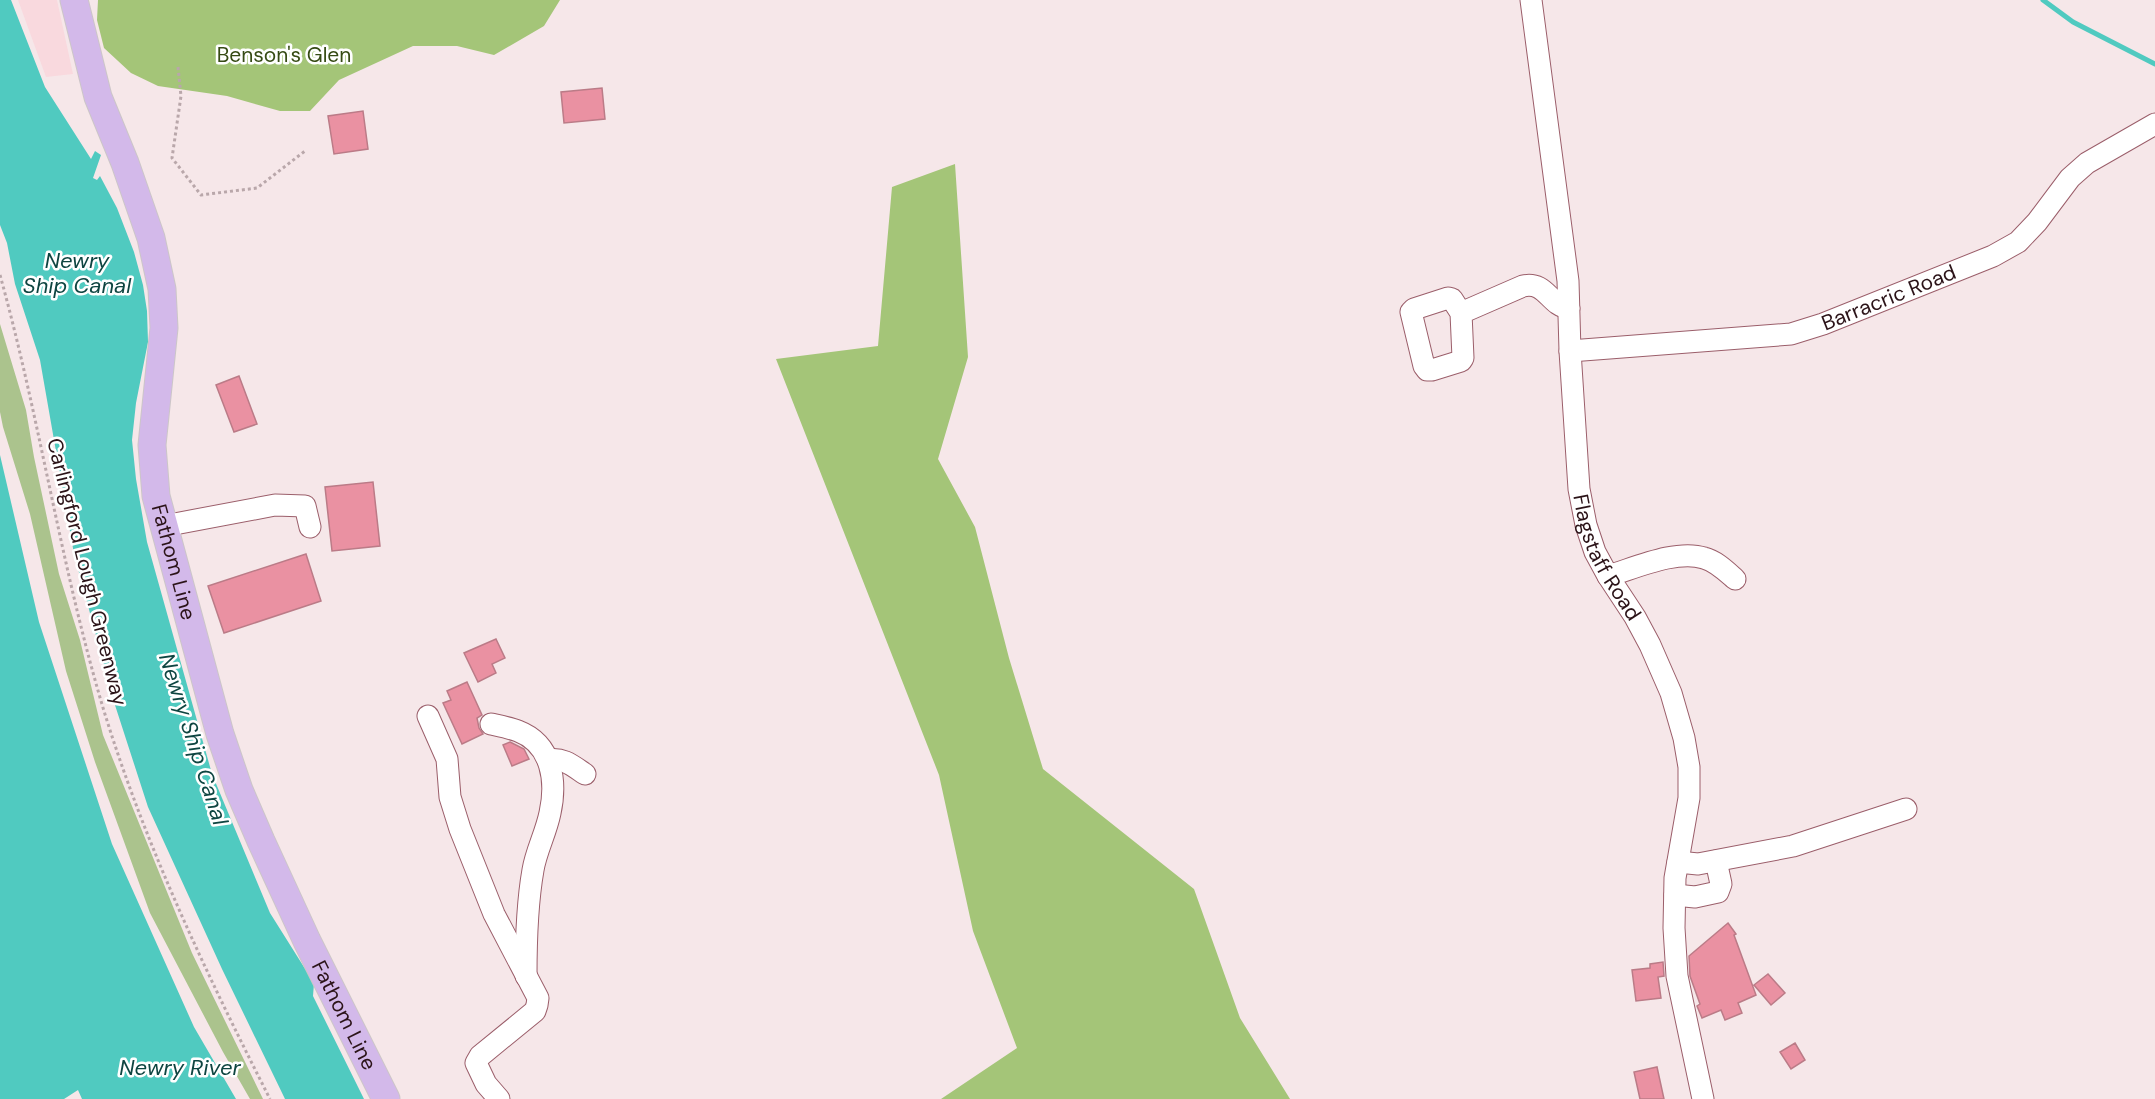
<svg xmlns="http://www.w3.org/2000/svg" width="2155" height="1099" font-family="'DM Sans',sans-serif">
<style>
.built{fill:#f9d9de}
.green{fill:#abc38d}
.forest{fill:#a4c578}
.water{fill:#50cac0}
.lines{fill:none;stroke-linecap:round;stroke-linejoin:round}
.stream{stroke:#50cac0;stroke-width:5}
.building{fill:#ea91a2;stroke:#bb7b87;stroke-width:1.5}
.minor-casing{stroke:#9b5e6a;stroke-width:23}
.major-casing{stroke:#ccc6c8;stroke-width:29}
.path{stroke:#b9a7aa;stroke-width:3;stroke-dasharray:3 3;stroke-linecap:butt}
.minor{stroke:#fff;stroke-width:21}
.major{stroke:#d3b9ea;stroke-width:27}
.labels{text-anchor:middle;stroke-width:5;stroke-linejoin:round;paint-order:stroke}
.park-label{font-size:21px;fill:#364b14;stroke:#fff}
.street-label{font-size:21px;fill:#2b1318;stroke:#fff}
.water-label{font-size:22px;font-style:italic;fill:#0e4541;stroke:#fff}
</style>
<rect width="100%" height="100%" fill="#f6e7e9"/>
<path class="built" d="M18,0h39l16,74 -27,3z"/>
<path class="green" d="M0,324l26,86 8,47 25,117 21,66 23,95 89,218 71,146h-13l-27,-47 -73,-139 -55,-151 -29,-91 -36,-157 -27,-87 -3,-15z"/>
<path class="forest" d="M98,0h462l-16,26 -50,29 -37,-9h-44l-74,34 -29,31h-30l-53,-15 -69,-10 -27,-13 -27,-25 -7,-28z
M955,164l13,193 -30,102 37,68 34,131 34,111 151,120 46,129 50,81h-349l76,-51 -44,-117 -34,-156 -163,-416 102,-13 14,-159z"/>
<path class="water" d="M0,0h11l34,87 46,72 4,-8 6,4 -8,23 4,2 3,-4 17,32 17,44 9,33 4,26 1,31 -12,61 -4,37 4,39 11,63 65,232 58,139 44,70 -1,13 51,103h-79l-63,-130 -74,-162 -34,-105 -40,-148 -34,-194 -25,-76 -8,-41 -7,-18z
M0,455l39,167 73,222 82,183 42,72h-154l-4,-9 -14,9h-64z"/>
<g class="lines">
<path class="stream" d="M2043,0l30,22 82,42"/>
</g>
<path class="building" d="M602,88l3,31 -41,4 -3,-31z
M363,111l5,38 -34,5 -6,-38z
M239,376l18,48 -23,8 -18,-47z
M373,482l7,64 -48,5 -7,-64z
M306,554l15,47 -97,32 -16,-47z
M496,639l9,19 -13,6 4,9 -18,9 -14,-29z
M467,682l15,33 -5,3 2,10 4,6 -21,10 -19,-41 8,-3 -4,-9z
M510,742l14,7 5,10 -17,7 -9,-21z
M1728,923l8,11 -2,1 22,60 -18,8 4,10 -17,7 -4,-10 -19,8 -5,-12 3,-2 -10,-28 -1,-20z
M1663,962l1,14 -6,1 3,21 -25,3 -4,-31 18,-2v-4z
M1768,974l17,19 -14,12 -17,-20z
M1795,1043l10,17 -14,9 -11,-17z
M1657,1067l7,32h-24l-6,-27z"/>
<g class="lines">
<defs>
<g id="minor">
<path id="s1" d="M1531,0l37,281 2,70 9,138 7,36 9,27 13,24 27,41 15,28 21,48 13,45 5,29v31l-14,80 -1,50 3,48 26,123"/>
<path d="M1461,313l-9,-14 -4,-1 -34,11 -3,3 13,54 3,4h5l29,-9 2,-3 -2,-45 62,-27c24,-5 26,20 46,22"/>
<path id="s2" d="M1570,351l221,-17 32,-10 170,-68 25,-14 19,-20 33,-44 17,-15 68,-39"/>
<path d="M164,526l111,-21 30,1 5,21"/>
<path d="M1608,576c27,-8 69,-27 96,-18 12,3 22,13 31,21"/>
<path d="M428,716l19,43 3,38 10,32 34,85 44,84 -1,7 -2,6 -55,45 -4,7 10,21 13,15"/>
<path d="M491,724c9,2 19,4 27,7 34,13 39,50 32,82 -4,20 -14,38 -17,57 -6,34 -7,72 -7,106"/>
<path d="M548,760c15,-3 25,6 37,14"/>
<path d="M1678,862l20,2 95,-18 113,-37"/>
<path d="M1675,895l20,2 23,-5 3,-8 -5,-23"/>
</g>
<g id="major">
<path id="s3" d="M74,0l24,97 27,66 26,75 11,51 2,39 -12,117 4,51 64,238 19,56 22,51 46,100 79,158"/>
</g>
</defs>
<use href="#minor" class="minor-casing"/>
<use href="#major" class="major-casing"/>
<path class="path" d="M178,67l3,29 -9,62 29,37 56,-7 48,-37
M0,275c40,144 61,293 104,436 41,134 103,264 166,388"/>
<use href="#minor" class="minor"/>
<use href="#major" class="major"/>
</g>
<g class="labels">
<g class="park-label">
<text x="284" y="62">Benson's Glen</text>
</g>
<g class="street-label">
<text dy="7" stroke="none"><textPath href="#s2" startOffset="326">Barracric Road</textPath></text>
<text dy="7" stroke="none"><textPath href="#s1" startOffset="566">Flagstaff Road</textPath></text>
<text dy="7" stroke="none"><textPath href="#s3" startOffset="579">Fathom Line</textPath></text>
<text transform="translate(87 572) rotate(76)" y="7">Carlingford Lough Greenway</text>
<text dy="7" stroke="none"><textPath href="#s3" startOffset="1065">Fathom Line</textPath></text>
</g>
<g class="water-label">
<text x="77" y="268">Newry<tspan x="77" dy="25">Ship Canal</tspan></text>
<text transform="translate(194 739) rotate(72)" y="8">Newry Ship Canal</text>
<text x="180" y="1075">Newry River</text>
</g>
</g>
</svg>
